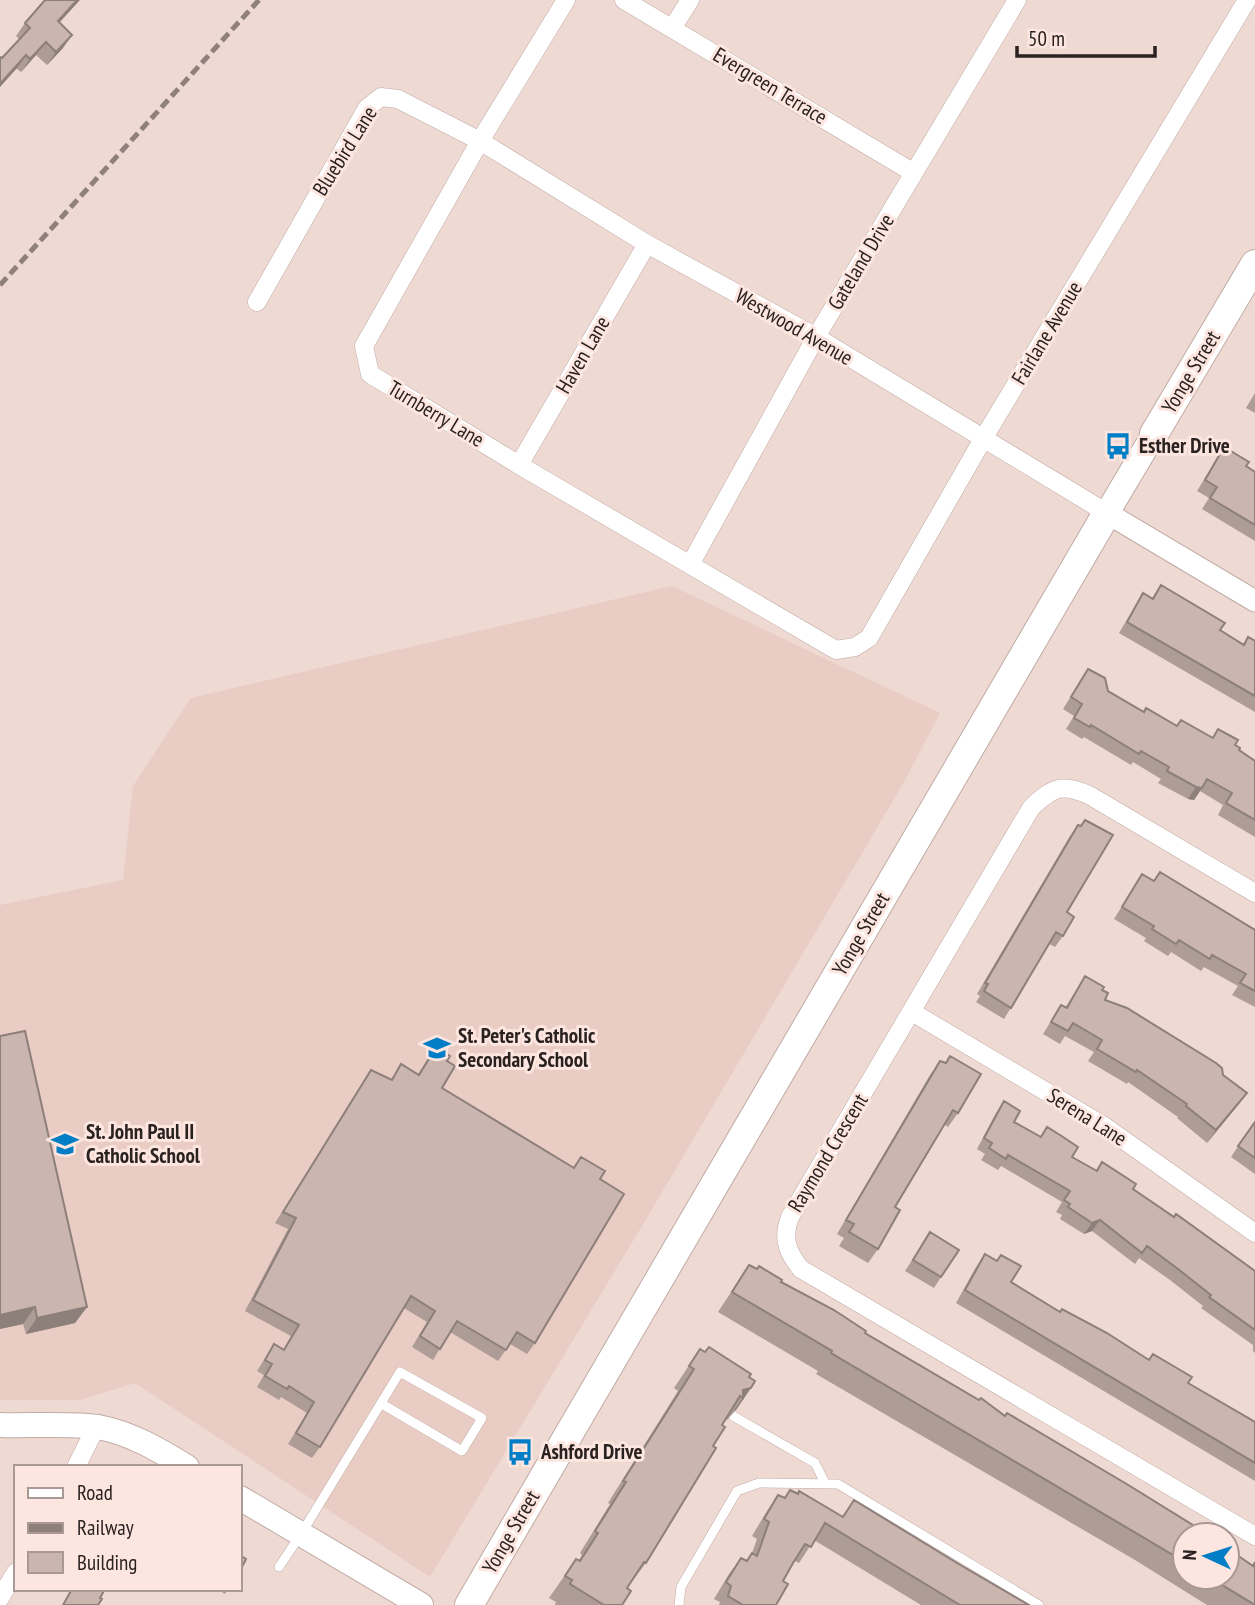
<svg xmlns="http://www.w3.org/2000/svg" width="1255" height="1605" font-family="'PT Sans Narrow',sans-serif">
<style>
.built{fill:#e9ccc3}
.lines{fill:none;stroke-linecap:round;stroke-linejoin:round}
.service-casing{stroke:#c0aba5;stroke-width:10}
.minor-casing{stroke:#c0aba5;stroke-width:19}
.tertiary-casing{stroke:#c0aba5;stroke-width:23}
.secondary-casing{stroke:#c0aba5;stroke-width:26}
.primary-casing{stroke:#c0aba5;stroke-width:30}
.service{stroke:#fff;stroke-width:9}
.minor{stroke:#fff;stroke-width:18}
.tertiary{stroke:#fff;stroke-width:21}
.secondary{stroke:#fff;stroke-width:24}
.primary{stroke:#fff;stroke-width:28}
.rail{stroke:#8f807c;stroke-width:5;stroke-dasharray:10 5;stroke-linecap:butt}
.wall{fill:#ae9c96}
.shaded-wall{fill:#8d7f7a}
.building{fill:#cab5af;stroke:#8d7f7a;stroke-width:2}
.labels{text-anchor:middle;stroke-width:6;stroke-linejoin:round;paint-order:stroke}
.street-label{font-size:21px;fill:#2a2220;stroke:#fde6e0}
.poi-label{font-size:21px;font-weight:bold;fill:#2a2220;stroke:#fde6e0;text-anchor:start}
</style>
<rect width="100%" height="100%" fill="#efd9d3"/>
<path class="built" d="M672,586l268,127 -36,69 -256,434 -218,361 -295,-194 -55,17h-80v-495l123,-25 10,-94 58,-88z"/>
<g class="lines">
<defs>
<path id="service" d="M733,1416l82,47 10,20
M279,1567l22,-33 99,-162 82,46 -20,33 -80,-47
M679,1605l2,-18 56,-96 22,-8 79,1 201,121"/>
<path id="minor" d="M566,0l-86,141 -116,205 6,28 149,91 317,185 19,-3 14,-9 114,-199 264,-439
M624,0l290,173
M673,27l17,-27
M257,302l110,-194 14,-11 17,2 82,42 167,103 169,93 291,176
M519,465l128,-221
M691,563l125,-226 201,-337
M1255,893l-166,-98c-27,-12 -36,-8 -58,13l-241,409c-8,21 -3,35 11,52l454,267
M912,1012l192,114 151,107
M76,1467l20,-40
M0,1598l16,-26"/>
<path id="tertiary" d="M1107,513l148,88"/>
<path id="secondary" d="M1107,513l47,-79
M0,1425c30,1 69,-2 98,2 33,6 61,23 89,40
M240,1498l181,107"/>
<path id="primary" d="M1154,434l101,-170
M469,1605l638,-1092"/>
</defs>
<use href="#service" class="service-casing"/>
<use href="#minor" class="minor-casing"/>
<use href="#tertiary" class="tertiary-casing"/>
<use href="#secondary" class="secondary-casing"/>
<use href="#primary" class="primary-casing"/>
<use href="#service" class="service"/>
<use href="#minor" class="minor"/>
<use href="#tertiary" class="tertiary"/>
<use href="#secondary" class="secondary"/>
<use href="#primary" class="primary"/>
<path class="rail" d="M0,285l259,-285"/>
</g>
<path class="wall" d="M25,23h34l4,25 -16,17 -11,-10 -15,17 -19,-14 17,-19 -3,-3z
M1255,393v20l-9,-5z
M1224,447l22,19 9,6v69l-53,-32 7,-11 -12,-7z
M1161,585l59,45 23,14 5,-7 7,4v71l-136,-79 24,-40 9,5z
M1088,669l20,22 36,21 33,14 35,12 6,-9 17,16 4,5 16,11v76l-37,-22 5,-10 -23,-14 -6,9 -6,-1 -30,-16 3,-4 -28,-17 -2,3 -47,-28 -2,2 -16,-10 8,-13 -11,-7z
M1085,820l-22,116 -8,11 -6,-3 -45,75 -28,-17 4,-6 -3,-2 93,-158 8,-11 2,1z
M1160,872l95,58v77l-23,-12 6,-9 -34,-19 -3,4 -30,-19 -3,4 -24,-15 2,-3 -32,-19 28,-45 12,7z
M1085,976l17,14 3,10 118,75 24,18 -40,50 -30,-25 1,-1 -50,-35 -1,2 -39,-23 6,-9 -29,-16 -5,8 -17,-10 18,-29 4,3z
M0,1036l87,271 -12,16 -49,11 -3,-10 -23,5z
M436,1047l11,14 -5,27 131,80 8,-11 19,22 -65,164 -8,11 -17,-10 -12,17 -48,-29 -17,28 -21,-13 15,-25 -23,-14 -84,139 -8,11 -24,-14 19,-31 -26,-16 -2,3 -22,-13 7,-12 -7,-4 10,-16 7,-11 9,6 8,-14 -46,-25 43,-82 -13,-6 96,-153 20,10 10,-16 17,10z
M940,1061l18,52 -10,14 -4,-3 -49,83 -17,42 -10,14 -29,-17 5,-8 -7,-4 93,-159z
M1004,1101l10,21 26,15 7,-10 25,30 24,13 6,-8 31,27 122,82v82l-2,-2v-6l-52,-37 2,-2 -33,-26 -31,-22 -4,6 -43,-33 -8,3 -24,-15 2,-4 -6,-3 6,-10 -61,-36 -3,4 -17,-10 4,-6 -8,-5 19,-36z
M1255,1121v53l-24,-17z
M930,1232l11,45 -7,11 -29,-17z
M985,1254l12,7 4,-6 10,27 49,30 89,48 4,-6 35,29 67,39v59l-299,-178 20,-36z
M749,1265l256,151 180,119v42h42l28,28h-48l-72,-45 -319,-186 2,-3 -100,-59z
M700,1349l55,32 -19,29 -9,10 -1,-1 -4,6 -9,21 -67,117 -19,25 -5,17h-67l1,-3 -7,-4 27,-39 3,1 3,-5 -2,-2 30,-49 -2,-1 70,-112 -4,-3z
M790,1490l52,27 12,-17 108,66 67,39h-108l-107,-65 -15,23 -4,-2 -12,20 -7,24h-57l1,-3 -6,-3 15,-25 12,-16 5,3 6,-8 5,-14 -5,-3 15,-25 11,-16 6,3z
M217,1589h11l-3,5z"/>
<path class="shaded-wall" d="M77,0h3l-31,34 9,-13z
M72,35l-9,13 -16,17 9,-13z
M46,42l-10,13 -15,17 9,-13z
M26,55l-9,13 -17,19v-3z
M1196,787l6,1 -8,12 -6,-1z
M1247,1093l-9,12 -31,38 9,-13z
M1100,1220l-8,11 -8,3 8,-11z
M35,1307l-12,17 -23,5v-14z
M87,1307l-12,16 -49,11 11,-16z
M751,1388l-15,22h-2l9,-12v-8z"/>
<path class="building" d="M45,0h32l-19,21 14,14 -16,17 -10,-10 -16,17 -4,-4 -26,29v-27l2,1 28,-30 -5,-5z
M1224,447l25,15 -3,4 9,6v53l-45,-27 7,-11 -12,-7z
M1161,585l64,38 -5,7 24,15 4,-8 7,4v55l-128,-74 16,-29 10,6z
M1088,669l17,9 3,13 36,21 2,-4 31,18 4,-6 32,18 5,-9 20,11 -3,5 5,3 -1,2 16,11v59l-29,-17 6,-10 -25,-14 -5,9 -6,-1 -29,-16 2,-4 -28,-16 -2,3 -48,-29 -1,2 -16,-9 8,-14 -11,-7z
M1085,820l28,15 -46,77 7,5 -11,19 -7,-4 -45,76 -27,-17 4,-7 -3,-1 93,-158 3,1z
M1160,872l95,58v61l-15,-8 6,-9 -34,-19 -2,4 -31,-19 -3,4 -24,-15 2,-3 -32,-19 20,-33 12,7z
M1085,976l19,11 -2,3 6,3 -3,7 22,8 89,55 6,5 1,7 24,18 -31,37 -30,-24 1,-2 -50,-34 -1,2 -39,-23 5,-9 -29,-17 -5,8 -17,-9 10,-17 6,3z
M25,1031l62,276 -50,11 -2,-11 -35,8v-279z
M436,1047l14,9 -3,5 8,5 -13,22 132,80 7,-11 24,14 -5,8 24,15 -89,149 -18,-11 -11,18 -49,-29 -17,28 -20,-13 15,-25 -24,-15 -91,151 -24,-14 18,-31 -25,-16 -2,3 -22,-13 7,-12 -7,-4 9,-16 10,6 15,-25 -46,-25 43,-82 -13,-6 88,-142 21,10 9,-16 18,11z
M950,1056l31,18 -23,39 -5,-3 -58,97 5,3 -22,39 -29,-17 5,-8 -8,-4 94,-159 6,2z
M1004,1101l16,10 -6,11 27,15 6,-10 13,8 18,12 -6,10 25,14 5,-9 34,22 -3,5 41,28 2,-3 79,57v59l-46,-33 2,-2 -33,-26 -31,-23 -5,7 -42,-33 -8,3 -24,-16 2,-3 -6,-4 6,-9 -62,-36 -2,4 -17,-11 3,-5 -8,-5z
M1255,1122v36l-17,-12z
M930,1232l29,18 -18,27 -28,-17z
M985,1254l12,7 4,-6 20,11 -10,16 49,30 2,-3 45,24 42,27 4,-6 39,23 -4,6 67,39v41l-290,-173z
M749,1265l8,4 2,-3 23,14 -1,2 53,28 32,21 -1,2 114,67 2,-2 24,18 2,-3 123,73 79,49h-24v27l-354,-209 1,-2 -100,-59z
M709,1347l42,27 -2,3 6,4 -4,7 -8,2v8l-3,-2 -18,29 3,2 -12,19 3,2 -70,115 -2,-1 -17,26 4,3 -9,14h-18l-34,-21 2,-4 -7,-4 11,-17 4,2 18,-28 -3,-2 31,-49 -3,-1 71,-112 -5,-3 11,-17 5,3z
M790,1490l8,4 1,-3 44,26 11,-17 108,66 67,39h-69l-135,-82 -14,24 -6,-3 -12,19 -10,18 5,3 -12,21h-33l-15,-9 3,-10 -5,-4 15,-24 6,3 5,-8 5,3 12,-34 -5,-3 14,-24 7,3z
M1227,1548l26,18 2,-4v43l-46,-28h18z
M240,1555l6,4 -6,12z
M72,1589h33l-5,9 2,1 -4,6h-35z"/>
<defs>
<symbol id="bus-bare" viewBox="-9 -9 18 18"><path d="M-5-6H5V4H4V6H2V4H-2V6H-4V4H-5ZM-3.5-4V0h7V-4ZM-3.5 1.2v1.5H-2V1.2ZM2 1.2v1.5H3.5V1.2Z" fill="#017ec6" stroke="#fde6e0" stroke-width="2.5" paint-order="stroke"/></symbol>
<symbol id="school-bare" viewBox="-9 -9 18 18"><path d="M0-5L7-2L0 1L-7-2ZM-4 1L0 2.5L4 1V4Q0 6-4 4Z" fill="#017ec6" stroke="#fde6e0" stroke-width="2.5" paint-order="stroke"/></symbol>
</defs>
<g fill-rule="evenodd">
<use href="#bus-bare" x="1099" y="427" width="38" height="38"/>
<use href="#school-bare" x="418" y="1029" width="38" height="38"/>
<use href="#school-bare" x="46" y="1125" width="38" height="38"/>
<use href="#bus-bare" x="501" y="1433" width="38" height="38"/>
</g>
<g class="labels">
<g class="street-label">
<text transform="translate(770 86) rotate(31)" y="7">Evergreen Terrace</text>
<text transform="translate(345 151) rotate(-58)" y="7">Bluebird Lane</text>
<text transform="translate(861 262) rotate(-59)" y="7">Gateland Drive</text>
<text transform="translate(794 327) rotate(30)" y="7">Westwood Avenue</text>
<text transform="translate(1047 333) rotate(-59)" y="7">Fairlane Avenue</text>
<text transform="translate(583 355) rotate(-60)" y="7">Haven Lane</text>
<text transform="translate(1191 372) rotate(-59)" y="7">Yonge Street</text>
<text transform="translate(436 414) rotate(31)" y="7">Turnberry Lane</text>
<text transform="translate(861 934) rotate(-60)" y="7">Yonge Street</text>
<text transform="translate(1087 1117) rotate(32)" y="7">Serena Lane</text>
<text transform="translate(828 1153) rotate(-59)" y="7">Raymond Crescent</text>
<text transform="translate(511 1532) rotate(-60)" y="7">Yonge Street</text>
</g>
<g class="poi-label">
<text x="1139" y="453">Esther Drive</text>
<text x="458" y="1043">St. Peter's Catholic<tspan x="458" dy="24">Secondary School</tspan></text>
<text x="86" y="1139">St. John Paul II<tspan x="86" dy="24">Catholic School</tspan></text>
<text x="541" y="1459">Ashford Drive</text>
</g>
</g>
<rect x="14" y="1465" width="228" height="126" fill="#fde6e0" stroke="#a99893" stroke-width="2"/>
<rect x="28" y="1488" width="35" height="10" fill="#ffffff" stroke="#a99893" stroke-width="2"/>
<text x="77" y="1500" font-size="21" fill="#2a2220">Road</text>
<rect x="28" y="1523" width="35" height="10" fill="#8f807c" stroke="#a99893" stroke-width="2"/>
<text x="77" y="1535" font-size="21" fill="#2a2220">Railway</text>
<rect x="28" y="1552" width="35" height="21" fill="#cab5af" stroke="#a99893" stroke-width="2"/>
<text x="77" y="1570" font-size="21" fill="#2a2220">Building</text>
<g transform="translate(1206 1556) rotate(274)"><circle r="33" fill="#fde6e0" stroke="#a99893" stroke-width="2"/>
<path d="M0-5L12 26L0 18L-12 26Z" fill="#017ec6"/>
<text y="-10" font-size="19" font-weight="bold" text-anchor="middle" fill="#2a2220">N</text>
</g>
<path d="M1017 46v10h138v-10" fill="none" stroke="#2a2220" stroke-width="3.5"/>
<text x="1028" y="46" font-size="21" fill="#2a2220" stroke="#fde6e0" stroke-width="5" paint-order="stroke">50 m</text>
</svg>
